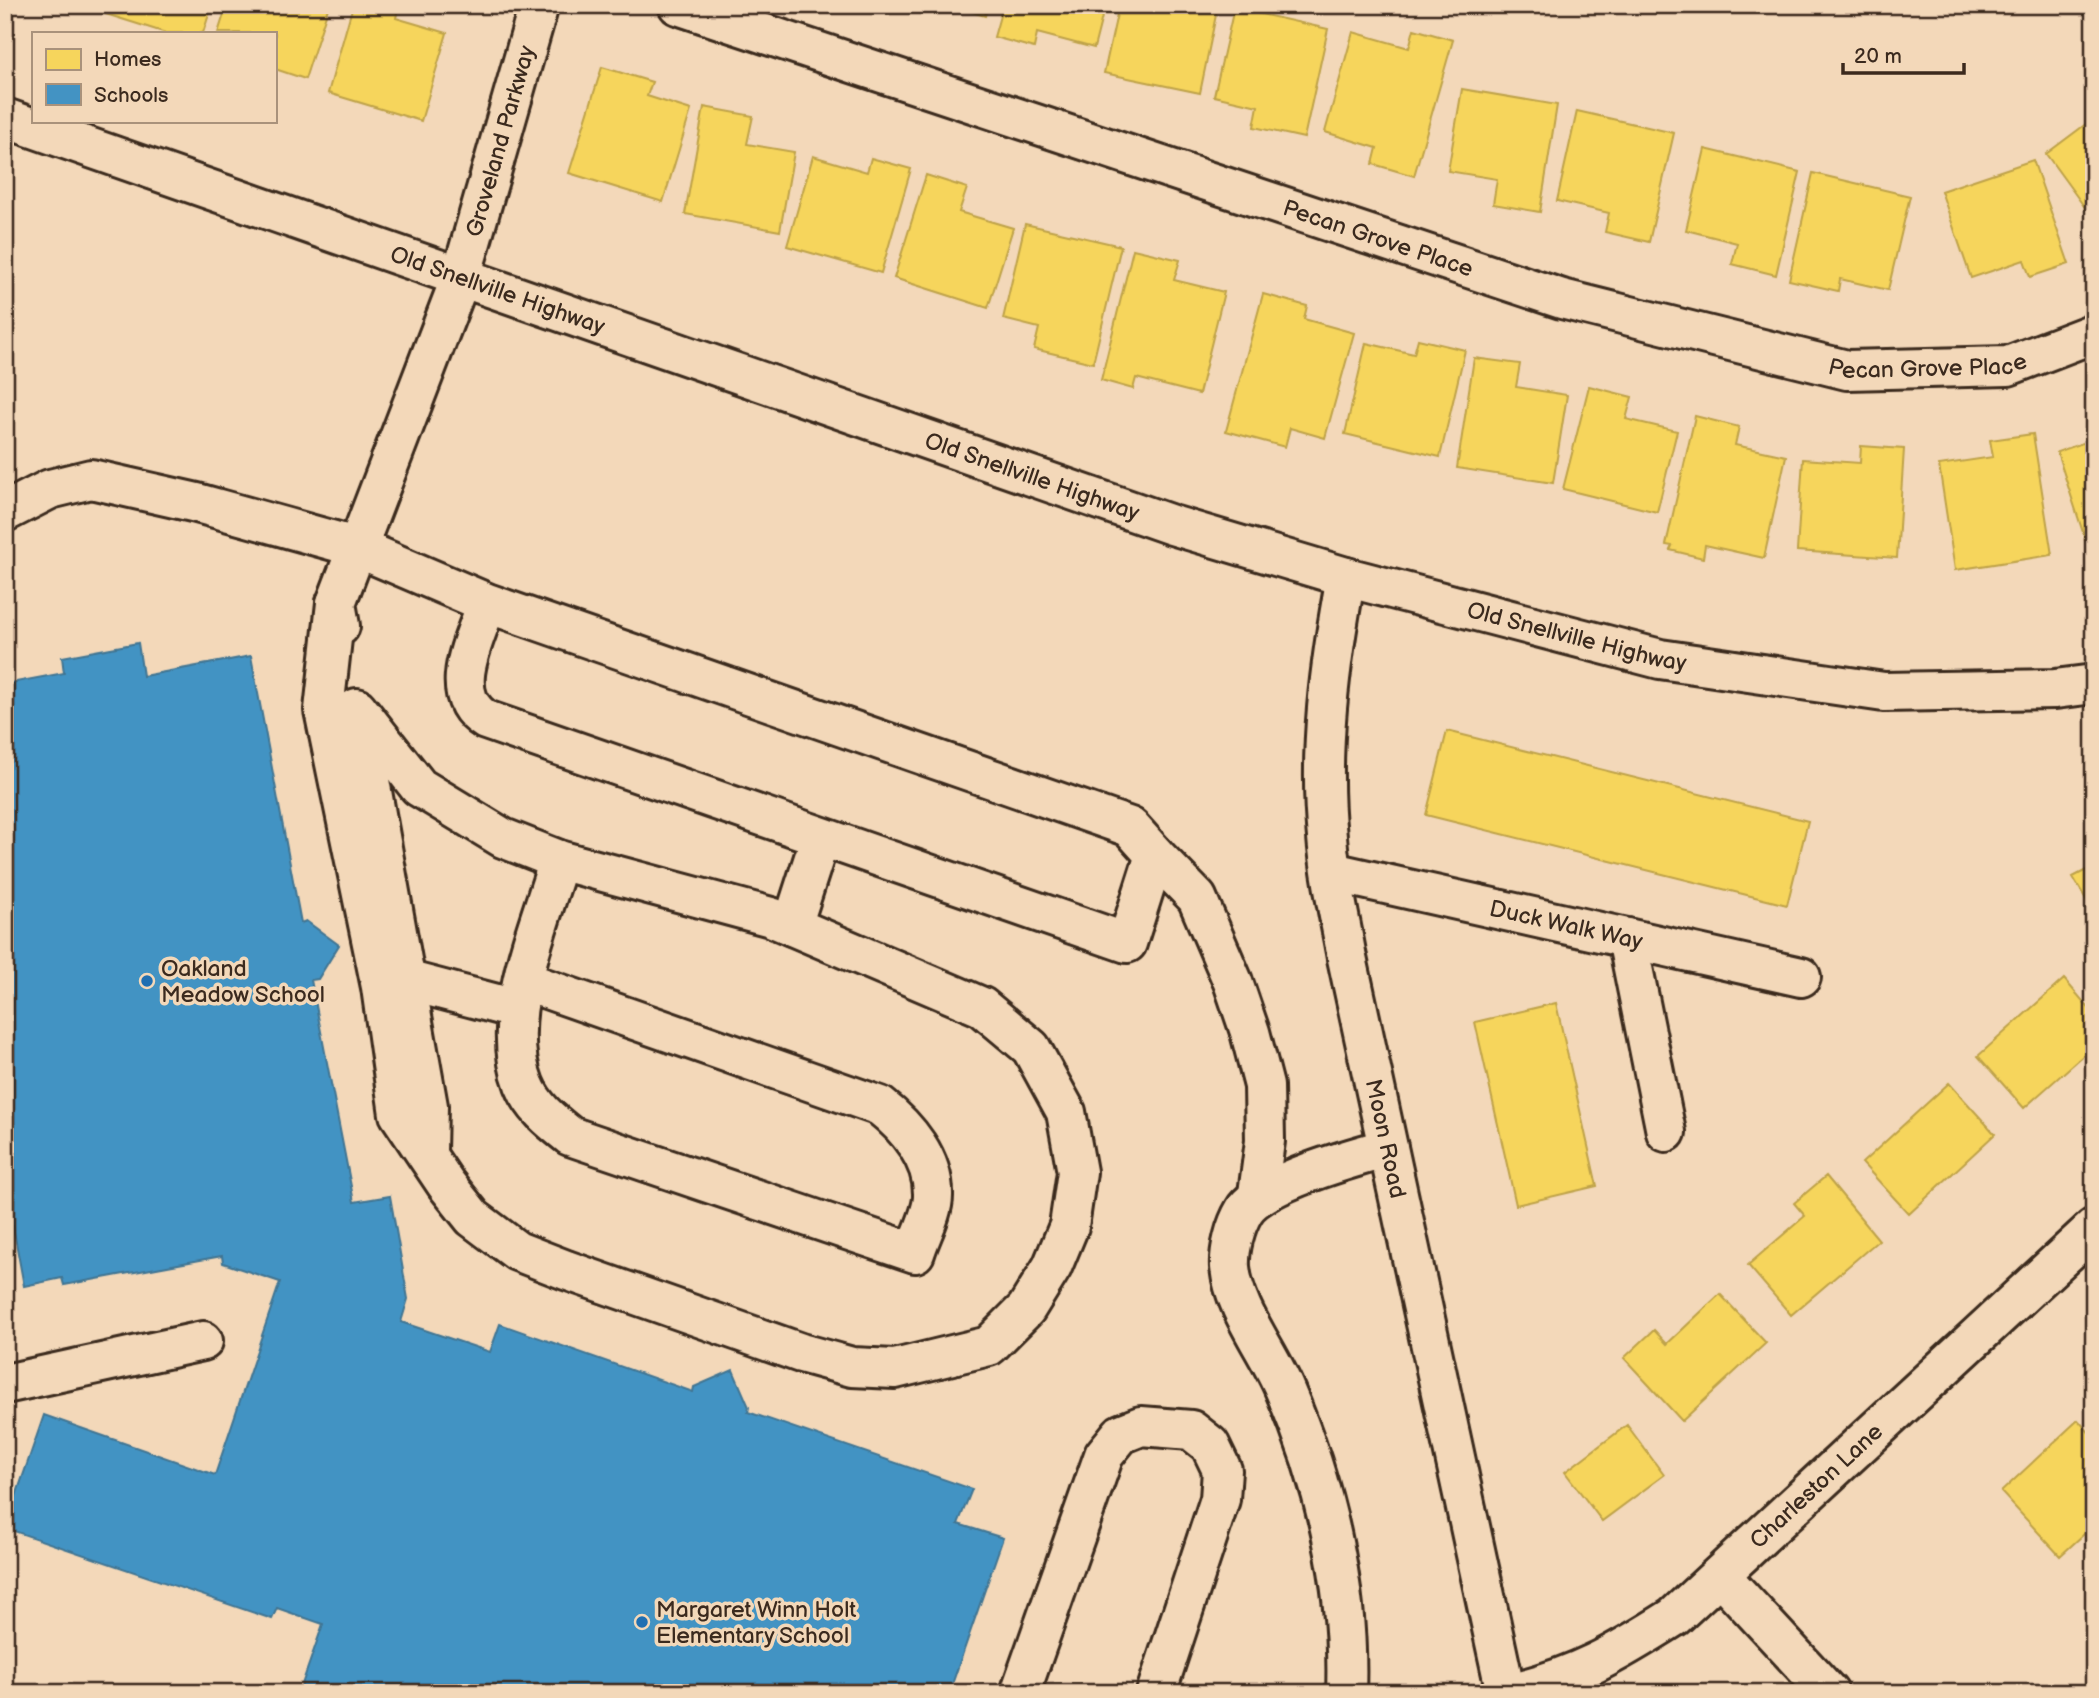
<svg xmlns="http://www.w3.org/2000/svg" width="2099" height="1698" font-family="'Balsamiq Sans',sans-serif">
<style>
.homes{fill:#f6d55c;stroke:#bea249;stroke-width:2}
.schools{fill:#4393c3;stroke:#417492;stroke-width:2}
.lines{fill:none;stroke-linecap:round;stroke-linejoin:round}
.minor-casing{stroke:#3b2a1e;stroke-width:44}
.minor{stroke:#f3d8b9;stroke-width:38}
.poi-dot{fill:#1f6fb2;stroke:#f3d8b9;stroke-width:2.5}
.labels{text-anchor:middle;stroke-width:7;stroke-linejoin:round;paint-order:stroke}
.street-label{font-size:23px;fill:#3b2a1e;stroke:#f3d8b9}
.poi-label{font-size:23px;fill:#3b2a1e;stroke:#f3d8b9;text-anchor:start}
</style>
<rect width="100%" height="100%" fill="#f3d8b9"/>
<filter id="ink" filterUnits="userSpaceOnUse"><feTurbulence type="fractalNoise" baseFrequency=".0143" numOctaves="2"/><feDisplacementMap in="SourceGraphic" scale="14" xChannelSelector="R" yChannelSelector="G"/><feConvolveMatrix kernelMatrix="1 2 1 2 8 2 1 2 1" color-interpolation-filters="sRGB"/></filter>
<g filter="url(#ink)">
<path class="homes" d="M109,5h103l-9,28h-37l-60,-19z
M227,5h102l-24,74 -30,-10v-36h-57z
M353,5h46l-3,13 51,15 -26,88 -93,-28z
M903,5h25l-2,7z
M950,5h38l-3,11z
M1003,5h102l-11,43 -57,-15 -3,15 -40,-11z
M1119,5h99l-18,88 -96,-20z
M1234,8l94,21 -24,109 -50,-11 4,-21 -44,-10z
M1414,29l39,11 -39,136 -41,-12 4,-16 -52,-16 28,-100 56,16z
M602,67l50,15 -5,14 44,14 -28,92 -94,-29z
M1462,89l95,16 -17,107 -47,-8 4,-25 -49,-8z
M704,107l49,9 -6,28 47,8 -14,79 -95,-17z
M1577,111l97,22 -25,109 -44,-10 4,-19 -52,-12z
M2094,118v102l-48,-66z
M1705,149l95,23 -24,103 -44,-11 5,-21 -51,-13z
M813,156l54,16 4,-14 40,11 -30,104 -94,-27z
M2033,160l36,104 -39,13 -6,-17 -53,18 -30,-87z
M1813,173l97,23 -22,94 -48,-11 -2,12 -49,-11z
M926,175l41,13 -8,24 54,16 -25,80 -94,-30z
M1025,224l96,22 -28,117 -59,-14 5,-21 -36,-9z
M1133,249l47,11 -6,20 50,12 -25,102 -63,-16 -3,11 -32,-9z
M1263,294l44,12 -3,13 50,14 -29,105 -35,-10 -5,19 -59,-16z
M1418,339l47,11 -25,107 -95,-23 21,-91 48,11z
M1474,358l46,6 -4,23 51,8 -14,88 -96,-15z
M1589,386l43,11 -6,22 51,12 -20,81 -94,-23z
M1695,416l44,11 -4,18 51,11 -22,102 -59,-13 -2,13 -33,-8 2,-4 -6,-1z
M2033,434l19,121 -97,15 -16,-105 54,-8 -3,-17z
M2094,439v111l-5,1 -32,-99z
M1861,446l43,3 -7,109 -100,-7 6,-92 57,4z
M1447,731l361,90 -21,84 -361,-90z
M2094,866v47l-21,-36z
M2064,979l30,35v32l-70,62 -46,-52z
M1556,1003l41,183 -81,19 -41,-183z
M1949,1083l46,51 -86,80 -47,-51z
M1826,1176l53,64 -88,75 -43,-50 57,-49 -11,-13z
M1720,1294l46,49 -84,78 -58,-63 30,-28 13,14z
M2078,1420l16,18v87l-34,31 -59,-64z
M1627,1425l37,50 -62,46 -37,-49z"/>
<path class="schools" d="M138,643l5,33 108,-20 50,267 5,-2 33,24 -21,34 -7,1 43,222 36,-6 18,103 -7,23 89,30 10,-28 193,68 1,-5 39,-17 16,37 -1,5 224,77 -14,35 45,14 -54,155h-650l24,-69 -46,-16 -5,11 -267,-91 39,-113 171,60 65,-193 -57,-19 -1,-7 -158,29 -2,-7 -38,8 -11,-60 -8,1v-543l59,-11 -2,-16z"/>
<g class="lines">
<defs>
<g id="minor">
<path id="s1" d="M678,5l884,294 285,71 161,-4 86,-33"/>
<path id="s2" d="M5,118l1167,407 174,52 314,82 224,33 171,-3 39,-5"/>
<path d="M5,512l45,-23 41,-10 106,24 159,44 131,56 643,224 25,28 -28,88 -641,-223c-42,-26 -11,-80 1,-117"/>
<path id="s3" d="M1346,577c-16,85 -28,174 -19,260 3,41 13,81 20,121l159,735"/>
<path d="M336,603l-12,107 57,277 18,127 47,70 27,34 44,33 49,19 235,83 51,14 43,2 94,-23 37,-37 26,-42 17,-41 8,-54 -11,-60 -35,-64 -49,-41 -211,-90 -212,-57 -56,-22 -84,-51 -62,-79"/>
<path id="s4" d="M340,626l-4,-23 125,-326 78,-272"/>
<path d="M358,713l70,393 -1,46"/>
<path d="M1155,855l42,43 36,84 17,50 14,54 1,55 -7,53"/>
<path id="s5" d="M1332,872l469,105"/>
<path d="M792,926l28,-87"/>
<path d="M1627,938l39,194"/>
<path d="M405,980l111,29"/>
<path d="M524,981l356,125c27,21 54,53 53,90 0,17 -13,40 -18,57l-345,-117c-19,-15 -37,-29 -46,-52 -26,-66 16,-160 35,-224"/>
<path d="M5,1384l198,-43"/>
<path d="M1720,1575l109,118"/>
<path d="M1020,1693l84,-238 17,-21 20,-8 50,4 19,15 12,25 -2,29 -64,194"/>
<path d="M1346,1693c4,-104 -21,-210 -62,-305 -16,-38 -50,-79 -54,-121 -1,-17 5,-41 14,-56 16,-28 111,-54 144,-63"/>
<path id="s6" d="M1509,1693c70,-17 105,-38 165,-76l420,-389"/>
</g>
</defs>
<use href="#minor" class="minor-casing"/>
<use href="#minor" class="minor"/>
</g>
</g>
<g class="poi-dot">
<circle cx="147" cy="981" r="7"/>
<circle cx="642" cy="1622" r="7"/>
</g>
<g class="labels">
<g class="street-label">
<text dy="8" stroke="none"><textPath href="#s4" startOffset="514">Groveland Parkway</textPath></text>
<text dy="8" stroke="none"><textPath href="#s1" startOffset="738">Pecan Grove Place</textPath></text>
<text dy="8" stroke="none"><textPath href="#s2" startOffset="522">Old Snellville Highway</textPath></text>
<text dy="8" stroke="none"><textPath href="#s1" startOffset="1306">Pecan Grove Place</textPath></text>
<text dy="8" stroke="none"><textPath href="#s2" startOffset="1088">Old Snellville Highway</textPath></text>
<text dy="8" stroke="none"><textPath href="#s2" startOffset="1656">Old Snellville Highway</textPath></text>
<text dy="8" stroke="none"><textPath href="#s5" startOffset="240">Duck Walk Way</textPath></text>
<text dy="8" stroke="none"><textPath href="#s3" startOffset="569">Moon Road</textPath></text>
<text dy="8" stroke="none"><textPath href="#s6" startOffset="376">Charleston Lane</textPath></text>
</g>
<g class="poi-label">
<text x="161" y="976">Oakland<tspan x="161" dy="26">Meadow School</tspan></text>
<text x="656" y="1617">Margaret Winn Holt<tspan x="656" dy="26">Elementary School</tspan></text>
</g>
</g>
<rect width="2099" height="1698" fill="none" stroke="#f3d8b9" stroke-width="28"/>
<rect x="14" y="14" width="2071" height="1670" fill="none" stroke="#3b2a1e" stroke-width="2.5" filter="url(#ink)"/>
<rect x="32" y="32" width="245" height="91" fill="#f3d8b9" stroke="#a9927b" stroke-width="2"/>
<rect x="46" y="49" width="35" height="21" fill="#f6d55c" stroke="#a9927b" stroke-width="2"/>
<text x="94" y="66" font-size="21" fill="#3b2a1e">Homes</text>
<rect x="46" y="84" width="35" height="21" fill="#4393c3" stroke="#a9927b" stroke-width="2"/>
<text x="94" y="102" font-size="21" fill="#3b2a1e">Schools</text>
<path d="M1843 63v10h121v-10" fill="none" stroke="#3b2a1e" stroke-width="3.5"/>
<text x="1854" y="63" font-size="21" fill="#3b2a1e" stroke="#f3d8b9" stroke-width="5" paint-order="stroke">20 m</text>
</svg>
